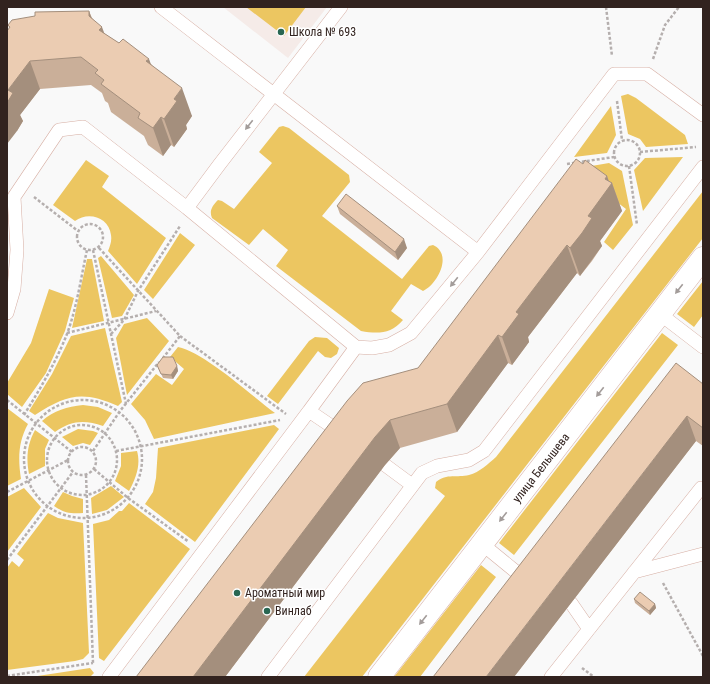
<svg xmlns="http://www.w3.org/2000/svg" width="710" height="684" font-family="'Roboto Condensed',sans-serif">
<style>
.built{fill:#f5ebe8}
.green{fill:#ecc661}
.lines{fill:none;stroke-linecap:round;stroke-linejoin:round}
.lane-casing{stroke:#d7afa4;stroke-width:14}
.street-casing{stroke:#d7afa4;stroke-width:23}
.path{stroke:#b5afae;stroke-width:2.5;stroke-dasharray:3 2;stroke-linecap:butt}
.lane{stroke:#fff;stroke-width:13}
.street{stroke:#fff;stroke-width:22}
.wall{fill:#caaf99}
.shaded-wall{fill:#a48f7d}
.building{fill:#ebccb2;stroke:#a48f7d}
.oneway{fill:#a39c9a}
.poi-dot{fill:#286652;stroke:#fff;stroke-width:1.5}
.labels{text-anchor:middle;stroke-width:3;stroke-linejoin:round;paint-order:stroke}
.poi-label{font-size:12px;fill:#32231f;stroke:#fff;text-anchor:start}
.street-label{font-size:12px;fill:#32231f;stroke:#fff}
</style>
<rect width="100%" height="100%" fill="#f9f9f9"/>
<path class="built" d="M223,7h104l-39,51z"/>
<path class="green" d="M246,7h60l-22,29z
M628,94l8,4 49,37 3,9 -42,3 -6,-8 -12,-5 -7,-38z
M611,106l5,29 -9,18 -33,4z
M283,126l6,2 60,47 1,7 -28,34 80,63 27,-33 4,-1c20,9 5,39 -10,46l-12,-7 -20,27 12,9c-12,14 -25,14 -42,11l-85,-65 12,-16 -25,-21 -14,16 -37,-27c-3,-7 0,-12 6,-18l4,1 12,8 38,-46 -13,-11 20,-25z
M683,157l-40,54 -9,-41 11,-12z
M86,160l23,16 -7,11 64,51 -29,46 -29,-33c2,-5 4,-10 3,-16 -2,-18 -23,-24 -36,-14l-22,-16z
M609,163l13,8 11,54 -20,25 -9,-8 22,-33 -52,-40z
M703,191v47l-341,439h-58l141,-181 -10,-8 1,-6c11,-9 21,-4 33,-7 11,-3 19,-11 27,-18z
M180,233l15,12 -42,54 -9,-9z
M101,256l33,39 -12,21 -10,2 -14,-60z
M87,259h5l12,62 -32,7z
M703,281v34l-9,12 -17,-13z
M49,289l25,9 -9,33 -19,42 -24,34 -15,-13v-11l24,-40z
M147,318l22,23 -42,54 -11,-57 8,-14z
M105,328l17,74 -4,4c-36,-16 -52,-11 -83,9l-6,-4 23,-37 19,-38z
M662,333l16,12 -164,210 -15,-12z
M315,337l12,1 12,10 -2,6 -6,4 -6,-1 -7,-6 -40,53 -11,-8 42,-55z
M178,347c26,5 74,49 97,66l-121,26 -9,-19 -14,-16 25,-30 16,11 12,-16 -14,-12z
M83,405l15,2 14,6 -9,13c-18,-6 -31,-6 -48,6l-13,-11c12,-11 25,-14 41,-16z
M7,408l21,16c-10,18 -10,35 -7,55l-14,7z
M274,425l5,4 -84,113 -50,-38 8,-12 3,-14 2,-30z
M78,429l15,2 5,2 -8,12 -7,-2 -10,3 -11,-9z
M35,430l14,10 -4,9v17l-16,8c-3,-16 -2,-29 6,-44z
M137,451c4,14 -1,27 -8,40l-14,-10 6,-15v-13z
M111,486l13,11 -17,13 -15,4 -1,-16z
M24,488l17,19 -34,45v-55z
M63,492l9,4 11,3v14c-12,1 -19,0 -29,-7z
M129,503l61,46 -86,112 -5,-3 -6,-134 16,-4 10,-9h3z
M48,513l10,5 25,5 6,130 -6,6 -8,2 -68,9v-102l5,-7 7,6 5,-7 -7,-6z
M481,565l15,12 -76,100h-26z
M90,668l4,5 -4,4h-59z"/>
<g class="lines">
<defs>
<path id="lane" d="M161,7l317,245
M187,208l32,-43 122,-158
M7,313l7,-24 3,-39 -3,-53 45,-67 24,-3 104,81 169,139 16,1 17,-3 22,-12 67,-81 136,-178h33l56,41
M660,314l43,33
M343,434l-34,-23 47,-64
M385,465l27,20
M482,544l33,27 17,4
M634,572l69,-18
M571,603l18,26
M109,677l200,-266
M268,677l154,-204 15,-7 32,-6 15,-9 219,-284
M551,677l150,-189 2,2"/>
<path id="street" d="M379,677l324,-419"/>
</defs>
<use href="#lane" class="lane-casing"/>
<use href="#street" class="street-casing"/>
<path class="path" d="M606,7l6,49
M653,59l12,-34 14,-18
M617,101l5,39
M614 153a13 13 0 1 1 26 0a13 13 0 1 1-26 0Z
M640,152l56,-5
M567,164l47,-7
M629,166l8,59
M34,197l44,34
M77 237a13 13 0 1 1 26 0a13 13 0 1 1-26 0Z
M99,248l81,88 -17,22
M93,250l33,154
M67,333l89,-22
M111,334l13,-14 14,-29 42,-65
M180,336l106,78
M24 459a59 59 0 1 1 118 0a59 59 0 1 1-118 0Z
M7,400l65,52
M24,415c16,-26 32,-53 43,-81 10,-27 14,-57 20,-84
M47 460a35 35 0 1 1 70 0a35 35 0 1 1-70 0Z
M68 461a14 14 0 1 1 28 0a14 14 0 1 1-28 0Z
M93,451l27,-40 39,-49
M116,451l164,-31
M94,469l34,29 61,44
M86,475l7,188
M7,492l61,-32
M7,560l66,-88
M663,583l40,73
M582,668l12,9
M7,676l86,-13"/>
<use href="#lane" class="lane"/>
<use href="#street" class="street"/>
</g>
<path class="wall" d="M89,11l3,7 13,16 46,30 41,52 -6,9 1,4 -13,18 -3,-2 -8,11 -15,-11 -4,-9 -33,-24 -3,-9 -3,-2 -3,-8 -11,-8 -51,4 -20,26 3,6 -6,10 -8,-103 -1,-3z
M583,164l24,12 2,5 3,2 10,28 -22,30 2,5 -10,15 -12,15 -3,-3 -49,64 1,5 -17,23 -4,-2 -51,69 -57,16 -15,17 -160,212h-89l282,-309z
M337,206l70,42 -9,12 -58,-46z
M157,365l20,1 1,5 -5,8 -10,-1z
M703,384v62l-7,-5 -182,236z
M634,599l21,5 1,4 -6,7 -15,-12z"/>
<path class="shaded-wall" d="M89,11l10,28 -10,-23z
M102,27l10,27 -13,-24z
M149,59l10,27 -13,-25z
M30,61l10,28 -20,26 3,6 -6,10 -10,13v-41l1,-13z
M182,88l10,28 -6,9 1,4 -13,18 -10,-28 10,-20z
M161,117l10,28 -8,11 -10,-28z
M607,176l3,9 2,-2 10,28 -22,30 2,5 -22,30 -10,-28 18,-32z
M404,239l3,9 -9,12 -3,-8z
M567,245l10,28 -49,64 1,5 -17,23 -10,-28 14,-25z
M498,335l10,28 -51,69 -10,-28z
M177,366l1,5 -5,8 -2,-4z
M687,416l9,25 -182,236h-28z
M390,420l10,28 -15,17 -160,212h-32l182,-240z
M655,604l1,4 -6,7 -1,-4z"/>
<path class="building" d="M89,11v5l13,11 -3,3 20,13 4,-4 26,20 -3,2 36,27 -8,11 3,2 -13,18 -3,-2 -8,11 -15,-10 2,-5 -39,-29 3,-4 -9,-7 3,-3 -17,-13 -51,4 -22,29 5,3 -6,10v-72l3,-4 -2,-2 4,-5 23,-4v-4z
M576,159l7,5 2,-4 22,16 -2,3 7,4 -24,33 4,2 -10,15 -12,15 -3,-3 -51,67 3,2 -17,23 -4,-2 -51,69 -57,16 -15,17 -182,240h-57l211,-276 16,-18 55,-15z
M346,194l58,45 -9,13 -58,-46z
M163,357h10l4,9 -6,9 -10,-1 -4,-9z
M676,363l27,21v44l-16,-12 -201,261h-53z
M640,592l15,12 -6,7 -15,-12z"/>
<defs><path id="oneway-solid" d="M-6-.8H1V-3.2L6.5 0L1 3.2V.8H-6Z"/></defs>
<g class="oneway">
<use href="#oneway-solid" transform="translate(249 125) rotate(128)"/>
<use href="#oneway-solid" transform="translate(454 282) rotate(129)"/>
<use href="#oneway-solid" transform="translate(679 289) rotate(128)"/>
<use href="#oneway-solid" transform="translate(600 392) rotate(128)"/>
<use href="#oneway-solid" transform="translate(503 517) rotate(128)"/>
<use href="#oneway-solid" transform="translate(423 620) rotate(128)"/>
</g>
<g class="poi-dot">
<circle cx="281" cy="32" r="4"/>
<circle cx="237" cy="593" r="4"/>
<circle cx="267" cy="611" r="4"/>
</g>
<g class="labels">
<g class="poi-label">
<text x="289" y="36">Школа № 693</text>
<text x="245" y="597">Ароматный мир</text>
<text x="275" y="615">Винлаб</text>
</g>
<g class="street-label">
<text transform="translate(541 468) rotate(-52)" y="4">улица Белышева</text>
</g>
</g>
<rect width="710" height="684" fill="none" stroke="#32231f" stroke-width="16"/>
</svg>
